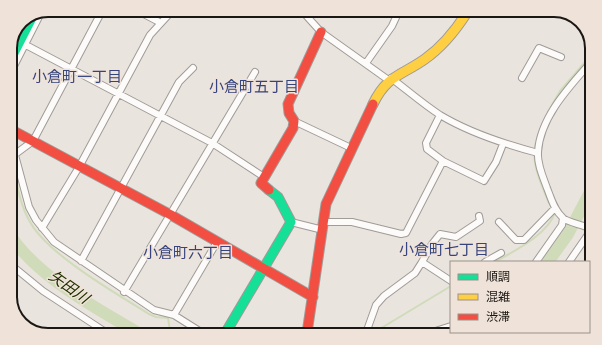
<svg xmlns="http://www.w3.org/2000/svg" width="602" height="345" font-family="Montserrat,'Noto Sans JP',sans-serif">
<style>
.lines{fill:none;stroke-linecap:round;stroke-linejoin:round}
.stream{stroke:#d0dbba;stroke-width:2}
.river{stroke:#d0dbba;stroke-width:12}
.street-casing{stroke:#a09b97;stroke-width:8}
.fast-casing{stroke:#a09b97;stroke-width:11}
.slow-casing{stroke:#a09b97;stroke-width:11}
.jam-casing{stroke:#a09b97;stroke-width:11}
.street{stroke:#fcfbfa;stroke-width:6}
.fast{stroke:#16e098;stroke-width:9}
.slow{stroke:#ffcf43;stroke-width:9}
.jam{stroke:#f24e42;stroke-width:9}
.labels{text-anchor:middle;stroke-width:3;stroke-linejoin:round;paint-order:stroke}
.neighbourhood-label{font-size:15px;fill:#35447e;stroke:#efe3d9}
.water-label{font-size:15px;font-style:italic;fill:#213000;stroke:#efe3d9}
.rim{fill:none;stroke:#1b1714;stroke-width:2}
</style>
<rect width="100%" height="100%" fill="#eae4de"/>
<g class="lines">
<path class="stream" d="M548,112l12,-21 32,-37
M539,133c-11,25 0,46 10,70
M10,163l3,4c4,18 7,37 16,53 16,33 88,74 120,94l7,3 12,1 2,13
M495,262c19,-11 54,-28 60,-50
M373,333l78,-47"/>
<path class="river" d="M10,235c28,42 83,71 125,96
M548,262l20,-28 21,-40
M459,334l5,-2"/>
<defs>
<path id="street" d="M138,11l23,12
M303,12l18,20 66,47
M13,39l10,-19
M24,44l188,99 52,34
M366,63l26,-37 6,-13
M10,74l31,-61
M391,78c16,12 32,26 49,37 30,18 64,29 98,38
M522,78l17,-30 22,9
M440,115l-14,28 1,6 16,12 41,20 12,-19 7,-18
M294,121l57,27
M15,155l14,52 7,13 18,22 100,68 20,5 27,17
M10,158l23,-17 69,-130
M291,222l32,8
M323,222h29l49,12 5,-1 37,-72
M499,222l17,18h8l31,-32
M42,228l37,-61 71,-132 22,-24
M589,228c-8,-4 -20,-5 -26,-10 -9,-8 -12,-20 -16,-30 -4,-11 -10,-24 -9,-36 2,-35 32,-66 54,-91
M81,261l98,-179 14,-14
M485,262l16,-9
M536,262l26,-37 1,-7
M569,262l20,-29
M10,264l33,27 61,40
M451,281l-29,-19 10,-18 8,-10 16,3 24,-16 -1,-5
M124,292l131,-220
M174,315l43,-73
M366,333l10,-28 8,-9 31,-23 7,-11
M426,334l25,-8
M489,334l4,-2"/>
<path id="fast" d="M10,61l23,-45
M226,332l65,-110 -13,-25 -9,-7"/>
<path id="slow" d="M373,104c14,-29 28,-28 52,-45 17,-12 30,-28 41,-45"/>
<path id="jam" d="M10,129l161,86 142,82
M269,190l-8,-7 32,-55 1,-7 -5,-8 -1,-9 33,-72
M307,333l19,-129 47,-100"/>
</defs>
<use href="#street" class="street-casing"/>
<use href="#fast" class="fast-casing"/>
<use href="#slow" class="slow-casing"/>
<use href="#jam" class="jam-casing"/>
<use href="#street" class="street"/>
<use href="#fast" class="fast"/>
<use href="#slow" class="slow"/>
<use href="#jam" class="jam"/>
</g>
<g class="labels">
<g class="neighbourhood-label">
<text x="77" y="82">小倉町一丁目</text>
<text x="254" y="92">小倉町五丁目</text>
<text x="444" y="255">小倉町七丁目</text>
<text x="188" y="258">小倉町六丁目</text>
</g>
<g class="water-label">
<text transform="translate(69 287) rotate(35)" y="5">矢田川</text>
</g>
</g>
<path d="M0 0H602V345H0ZM48 17H554A31 31 0 0 1 585 48V297A31 31 0 0 1 554 328H48A31 31 0 0 1 17 297V48A31 31 0 0 1 48 17Z" fill="#efe3d9" fill-rule="evenodd"/>
<path class="rim" d="M48 17H554A31 31 0 0 1 585 48V297A31 31 0 0 1 554 328H48A31 31 0 0 1 17 297V48A31 31 0 0 1 48 17Z"/>
<rect x="450" y="261" width="140" height="72" fill="#efe3d9" stroke="#9a918a"/>
<rect x="458" y="274" width="20" height="6" fill="#16e098" stroke="#9a918a"/>
<text x="486" y="281" font-size="12" fill="#1b1714">順調</text>
<rect x="458" y="294" width="20" height="6" fill="#ffcf43" stroke="#9a918a"/>
<text x="486" y="301" font-size="12" fill="#1b1714">混雑</text>
<rect x="458" y="314" width="20" height="6" fill="#f24e42" stroke="#9a918a"/>
<text x="486" y="321" font-size="12" fill="#1b1714">渋滞</text>
</svg>
